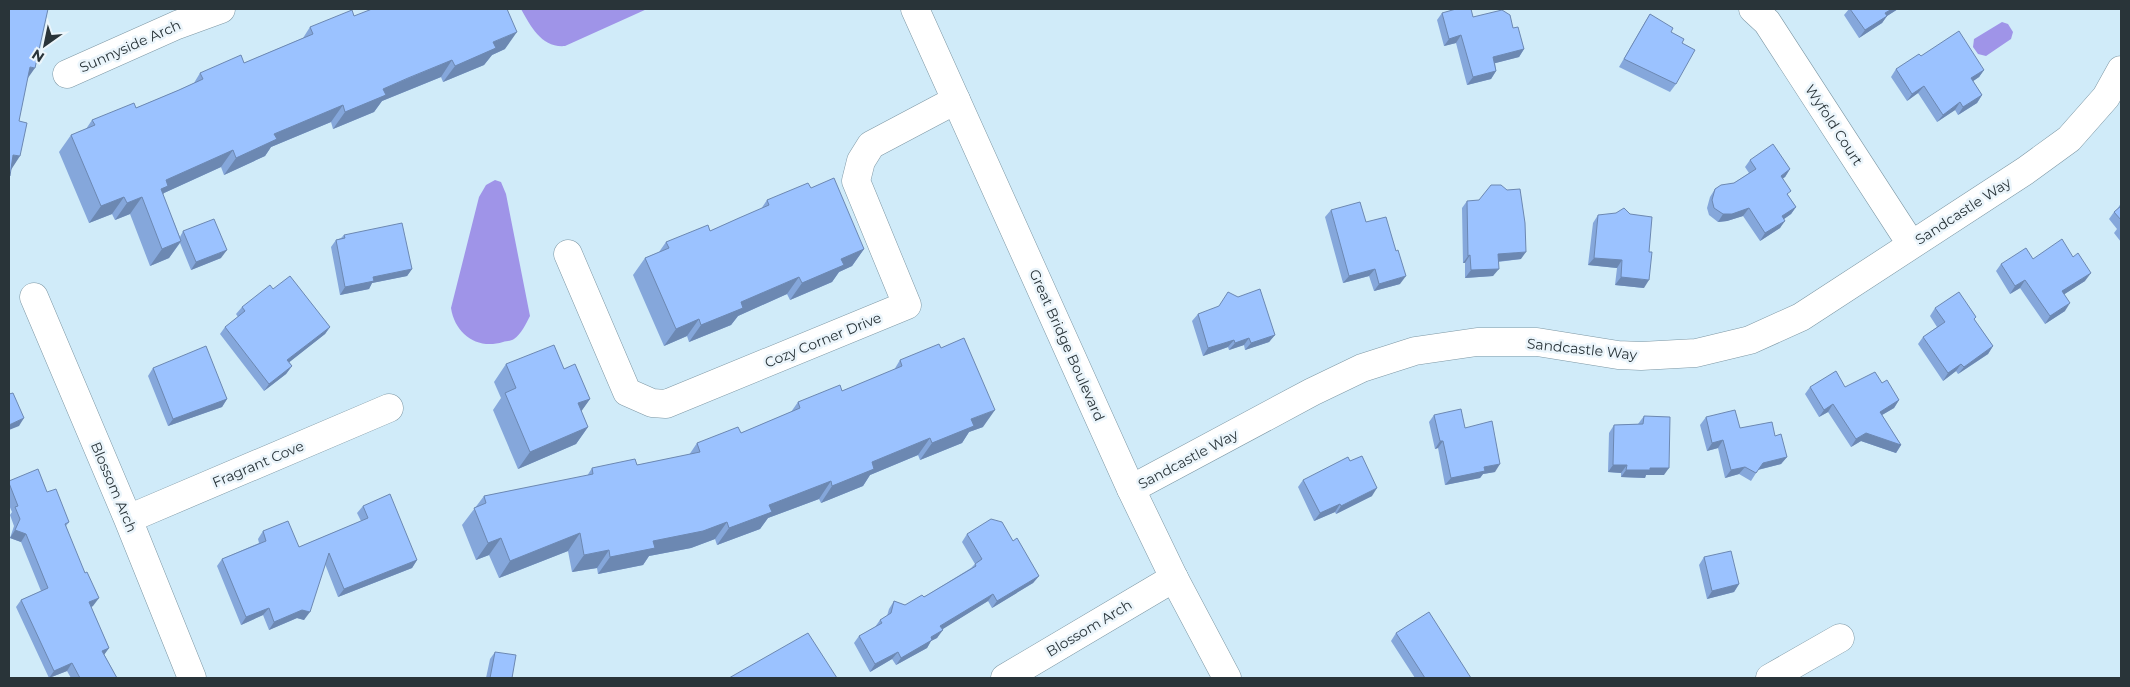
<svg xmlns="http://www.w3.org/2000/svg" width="2130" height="687" font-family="Montserrat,sans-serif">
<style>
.water{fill:#9f94e8}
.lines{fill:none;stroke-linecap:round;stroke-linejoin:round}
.minor-casing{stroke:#7d97a4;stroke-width:29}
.major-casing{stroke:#7d97a4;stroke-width:29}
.minor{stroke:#fff;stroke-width:28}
.major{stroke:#fff;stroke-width:28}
.wall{fill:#85a7db}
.shaded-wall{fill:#6c88b2}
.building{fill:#9bc2ff;stroke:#6c88b2}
.labels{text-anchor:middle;stroke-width:5;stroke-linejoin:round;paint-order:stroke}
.street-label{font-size:14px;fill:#293439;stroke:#ebf5fb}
</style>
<rect width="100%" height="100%" fill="#d0ebf9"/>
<path class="water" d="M521,9h126l-82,37c-23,2 -34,-19 -44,-37z
M2002,22l6,2 5,8 -2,7 -25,17 -8,-2 -5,-7 1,-8z
M495,180l6,2 5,12 24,122c-4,8 -9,18 -16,23 -3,2 -8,2 -11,3 -26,8 -48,-8 -52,-34l28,-111 7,-12z"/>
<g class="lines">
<defs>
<path id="minor" d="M1753,9l14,13 144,222
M67,74l110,-49 44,-16
M568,254l59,138 25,11 14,1 241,-99 -51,-124 5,-20 10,-16 85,-45
M34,297l94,222 64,159
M1131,489l181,-97 50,-24 53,-17 62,-9h60l81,13 23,1 55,-3 54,-13 51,-23 224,-146 44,-32 37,-42 15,-27
M128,519l261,-111
M1005,678l169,-100
M1770,678l70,-40"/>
<path id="major" d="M915,9l216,480 43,89 53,100"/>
</defs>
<use href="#minor" class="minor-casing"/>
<use href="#major" class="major-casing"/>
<use href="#minor" class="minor"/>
<use href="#major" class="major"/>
</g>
<path class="wall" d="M1849,9h49l-11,7 -5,7 -23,15 -15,-23z
M1442,13l31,4 40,11 11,21 -5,8 -24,6 1,8 -5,8 -24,6 -11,-42 -12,3 -7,-26z
M1650,14l32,29 -6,41 -6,8 -51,-25 26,-45z
M354,16l151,33 -13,6 -8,10 -41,17 -2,-5 -59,24 -8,11 -41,17 -2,-7 -60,25 -6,9 -41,19 -3,-8 -57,26 -2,1 18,43 3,-6 38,27 -30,12 -11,-27 -11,15 -19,8 -20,-52 -15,6 -3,-6 -23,9 -30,-71 12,-17 15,-6 6,-9 44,-12 43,-18 15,-7 6,-10 44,-10 59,-25 7,-11z
M1921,56l63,14 -5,7 -6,4 9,14 -5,8 -19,12 -3,-5 -18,12 -19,-29 -11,8 -16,-24 5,-8z
M1750,160l40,9 -5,8 -2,1 5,17 8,12 -5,7 -7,5 -4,9 -20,13 -17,-25 -16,5 -9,1 -9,-7 -2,-7 3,-11 5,-8 19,-6 15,-10 -4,-6z
M811,188l53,61 -12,17 -13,6 -7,10 -42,18 -3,-6 -49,22 -7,9 -42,17 -2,-6 -23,10 -31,-71 12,-17 14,-6 7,-10 44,-11 51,-22 6,-9z
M1467,201l54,58 -23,3 -5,14 -28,2v-15h-2l-1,-55z
M2121,203v39l-7,-9 3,-4 -8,-10 5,-7 4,-4z
M1331,210l35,12 34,62 -26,7 -5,-15 -26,7 -18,-66z
M1598,215l46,73 -29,-3 2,-17 -29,-3 5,-42z
M344,235l68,34 -5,7 -35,7 -3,6 -29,6 -9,-48 5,-7 5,-2z
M2033,259l52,22 -21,13 1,17 -20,13 -25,-36 -10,6 -14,-23 5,-7z
M273,289l57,38 -5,7 -36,28 3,4 -6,8 -22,17 -44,-57 5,-7 13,-10 -2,-3 6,-7z
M1935,308l41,9 -2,2 19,27 -5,8 -30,20 -2,-3 -13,10 -25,-37 5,-7 14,-10 -7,-11z
M1198,314l77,21 -6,7 -24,8 -1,-5 -15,5 -1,-3 -25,9 -11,-35z
M900,360l83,67 -14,5 -7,11 -42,17 -2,-5 -48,20 -7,11 -42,17 -2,-4 -51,19 -8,11 -43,16 -2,-6 -24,9 -42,8 -6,9 -45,9 -1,-6 -25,4 -4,-21 -69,27 -10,-23 -13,5 -14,-35 22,-29 103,-20 5,-8 45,-3 52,-10 8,-12 44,-10 50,-21 7,-10 44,-11 52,-21z
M506,364l58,5 26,30 -9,12 7,16 -12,17 -58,25 -25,-59 8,-12 -7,-16z
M153,368l74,31 -5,8 -54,19 -20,-50z
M1882,383l17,17 -5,8 -12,7 19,30 -5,8 -35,-12 -10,6 -23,-35 -9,5 -14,-23 5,-7h35z
M1434,415l31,13 30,44 -12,2 -3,4 -35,7 -7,-37 -3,1 -6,-27z
M1644,416l20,59h-18l-1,3 -24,-1v-4l-13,-1 1,-39 5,-8 24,-1z
M1706,417l34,11 35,8 12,21 -6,7 -23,6 -7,11 -12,-7 -14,4 -7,-30 -11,3 -7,-26z
M1350,461l22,35 -36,18 -1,-2 -21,9 -16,-34 5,-7z
M9,481l38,11 22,30 -3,4 27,80 -2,1 18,41 -5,6 13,24h-46l-4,-7 -18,7 -33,-71 5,-7 20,-9 -20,-49 -11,-4 4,-12 -4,-11 2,-3 -3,-7z
M363,506l54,54 -5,8 -74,29 -13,-33 -21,56 -7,-2 -28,12 -6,-15 -22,10 -24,-59 5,-7 37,-16 -1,-4 5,-8 36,16 62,-26 -4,-8z
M967,534l46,7 26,35 -6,7 -41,25 -4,-7 -46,28 -5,9 -6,3 -4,7 -31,17 -4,-6 -22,13 -16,-29 5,-7 16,-9 5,-7 7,-4 2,-7 5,-8 11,4 19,-8 47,-29 4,-4 -13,-22z
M1704,557l35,27 -5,8 -27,7 -8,-34z
M1396,633l75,45h-56l-24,-37z
M495,652l17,26h-26l4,-19z"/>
<path class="shaded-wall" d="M1892,9h6l-11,7 -5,7 -23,15 6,-8 20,-17z
M517,32l-12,17 -13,6 -8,10 -41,17 12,-16 38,-24z
M1461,35l-5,8 -12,3 5,-7z
M1524,49l-5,8 -31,8 5,-8z
M452,60l-11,17 -59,24 -8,11 -41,17 12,-17 38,-23z
M30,67l5,1 -12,17z
M1984,70l-5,7 -13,9 5,-8z
M1496,71l-5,8 -24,6 6,-8z
M1924,86l-6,7 -11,8 5,-7z
M1982,95l-5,8 -19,12 5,-8z
M1960,102l-5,8 -18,12 6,-7z
M343,105l-12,17 -60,25 -6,9 -41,19 12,-17 38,-24z
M233,150l-12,17 -57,26 -8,10v-7l10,-16z
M13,155l7,1 -11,17z
M1790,169l-5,8 -10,6 6,-7z
M124,197l-12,17 -23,9 12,-17z
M142,197l-12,17 -15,6 12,-17z
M1796,207l-5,7 -14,10 5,-8z
M1749,208l-6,8 -16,5 -9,1 5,-8z
M1785,221l-5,7 -20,13 5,-8z
M181,241l-12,17 -19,8 12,-17z
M864,249l-12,17 -13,6 -7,10 -42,18 12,-17 39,-24z
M227,250l-6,8 -30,12 5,-8z
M1526,252l-5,7 -28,3 5,-8z
M1470,255l-5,8h-2l5,-7z
M1594,258l28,2 -5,8 -29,-3z
M412,269l-5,7 -35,7 -3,6 -29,6 5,-8 28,-10z
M1375,269l-6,7 -26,7 6,-7z
M1499,269l-6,7 -28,2 6,-8z
M2091,273l-6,8 -28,18 5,-8z
M1406,276l-6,8 -26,7 5,-7z
M799,277l-12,17 -49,22 -7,9 -42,17 12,-17 40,-23z
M1621,277l28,3 -5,8 -29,-3z
M2025,280l-5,8 -10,6 5,-8z
M2070,303l-5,8 -20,13 5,-8z
M699,319l-12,17 -23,10 12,-17z
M330,327l-5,7 -43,34 5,-8z
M1275,335l-6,7 -24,8 6,-7z
M1249,338l-5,7 -15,5 6,-7z
M1234,340l-6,7 -25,9 5,-8z
M1993,346l-5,8 -30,20 6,-7z
M1961,364l-5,7 -13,10 5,-8z
M292,366l-6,8 -22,17 5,-7z
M227,399l-5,8 -54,19 5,-7z
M590,399l-12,17v-13z
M1899,400l-5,8 -19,11 5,-7z
M1833,404l-5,8 -9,5 5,-7z
M995,410l-12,17 -14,5 -7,11 -42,17 12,-17 39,-24z
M24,418l-5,8 -10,4v-5z
M588,427l-12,17 -58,25 12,-17z
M1866,433l35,12 -5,8 -35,-12 -10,6 5,-8z
M930,438l-12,17 -48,20 -7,11 -42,17 11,-17 40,-24z
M1723,440l-5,8 -11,3 5,-8z
M1440,441h3l-5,7 -3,1z
M1787,457l-6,7 -24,6 6,-7z
M1500,464l-5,8 -12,2 -3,4 -35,7 6,-7 33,-11z
M1613,465h14l-6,8 -13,-1z
M1745,467l-6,7 -14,4 6,-8z
M1650,468h19l-5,7h-18l-1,3 -24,-1 5,-7z
M831,481l-12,18 -51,19 -8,11 -43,16 12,-17 40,-23z
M1377,488l-5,8 -36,18 5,-8z
M1340,504l-5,8 -21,9 6,-8z
M727,522l-12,17 -24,9 -42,8 -6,9 -45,9 12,-17 43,-16z
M15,530l11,4 -5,8 -11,-4z
M580,533l-12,18 -69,27 11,-17z
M501,538l-12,17 -13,5 12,-17z
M609,550l-12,18 -25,4 12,-17z
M417,560l-5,8 -74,29 6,-8z
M1039,576l-6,7 -41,25 5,-7z
M1739,584l-5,8 -27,7 5,-8z
M993,594l-5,7 -53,33 5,-8z
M99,598l-6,8 -9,4 5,-8z
M269,608l-6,7 -22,10 5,-8z
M302,610l8,2 -6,8 -7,-2 -28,12 5,-8z
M943,630l-6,8 -6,3 -4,7 -31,17 5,-7 30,-21z
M109,648l-5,7 -2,-4z
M898,652l-6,7 -22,13 5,-8z
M72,663l-5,8 -18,7 5,-7z"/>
<path class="building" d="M9,9h39l-13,59 -5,-1 -11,54 8,2 -7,33 -7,-1 -3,21h-1z
M372,9h135l10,23 -24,10 3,6 -41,18 -3,-6 -44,18 -25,11 3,6 -41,17 -2,-7 -69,29 3,5 -41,19 -3,-8 -67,30 2,6 -7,3 20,52 -19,8 -20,-52 -15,6 -3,-6 -23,9 -30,-71 24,-10 -3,-5 42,-17 2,5 43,-18 24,-11 -3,-6 41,-18 3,8 69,-29 -3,-7 42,-17 2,6z
M1456,9h15l2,8 29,-7 8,5 3,13 5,-1 6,22 -31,8 3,14 -23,6 -12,-42 -12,4 -7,-26z
M1850,9h42l-7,4 2,3 -22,14z
M1650,14l23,14 -2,4 13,7 -2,4 13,7 -19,34 -52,-25z
M1959,31l25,39 -13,8 11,17 -19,12 -3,-5 -17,13 -19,-29 -12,8 -16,-25 23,-15 2,2z
M1773,144l17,25 -9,7 10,15 -4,3 9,13 -14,9 3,5 -20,12 -16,-25 -17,6h-9l-9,-6 -2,-8 3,-11 6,-4 13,-2 22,-14 -6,-9z
M834,178l30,71 -23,10 3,6 -42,18 -3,-6 -58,25 2,6 -42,17 -2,-6 -23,10 -31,-71 24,-10 -3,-6 42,-17 2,6 29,-13 30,-13 -2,-5 41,-17 3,5z
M1491,185h10l6,5 13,-1 5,34 1,29 -28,2 1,15 -28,1 -1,-15 -2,1 -1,-55 12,-1z
M1360,202l6,20 20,-5 10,34 2,-1 8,26 -27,8 -4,-15 -26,7 -18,-66z
M2121,206v14l-7,-8z
M1624,208l6,6 22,3 -3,35h3l-3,28 -28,-3 1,-17 -28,-2 4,-43 18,-2z
M214,219l13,31 -31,12 -13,-31z
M402,223l10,46 -39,8 1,4 -29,6 -9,-47 9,-2 -1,-3z
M2062,239l11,18 5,-4 13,20 -29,18 8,12 -20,13 -25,-36 -10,6 -14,-22 25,-16 7,11z
M290,276l40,51 -43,33 5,6 -23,18 -44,-57 20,-16 -3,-4 28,-22 3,4z
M1260,289l15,46 -24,8 -2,-5 -14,5 -1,-3 -26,8 -10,-34 21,-8 9,-14 10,5z
M1959,292l17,25 -2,2 19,27 -29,21 -3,-3 -13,9 -25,-36 22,-15 -10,-14z
M964,338l31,72 -24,9 3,7 -42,17 -2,-5 -58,24 2,7 -42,17 -1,-5 -62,24 3,7 -43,16 -2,-6 -24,9 -50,10 2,7 -45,9 -1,-7 -25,5 -4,-22 -70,28 -9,-23 -13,5 -14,-35 12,-5 -2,-7 109,-22 -1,-6 43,-9 2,6 63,-13 -3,-9 41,-16 3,6 59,-25 -2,-6 42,-17 2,6 60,-25 -2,-6 39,-16 2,4z
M554,345l10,24 11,-5 15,35 -12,4 10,24 -58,25 -25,-59 11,-5 -10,-24z
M206,346l21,53 -54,20 -20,-51z
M1836,371l9,16 30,-15 7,11 5,-3 12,20 -19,12 21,33 -35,-12 -10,6 -23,-35 -9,6 -14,-23z
M13,393l11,25 -15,7v-31z
M1461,409l4,19 27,-7 8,43 -16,3 1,4 -34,7 -8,-37h-3l-6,-26z
M1735,410l5,18 32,-6 3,14 6,-2 6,23 -24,6 -7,10 -11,-6 -14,3 -8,-30 -11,3 -6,-26z
M1644,416l26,1 -1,51h-19v2h-24l1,-5h-14l1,-40 29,-1z
M1362,456l15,32 -36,18 -1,-2 -20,9 -17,-33 45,-23 2,4z
M38,469l9,23 9,-3 13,33 -4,2 20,49 2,-1 12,26 -10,4 20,46 -7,3 15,27h-37l-8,-15 -18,8 -33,-71 27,-12 -22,-54 -11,-4 5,-11 -5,-12 3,-1 -9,-23v-2z
M390,494l27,66 -73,29 -15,-36 -19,59 -8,-2 -28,12 -5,-14 -23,9 -24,-58 44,-18 -3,-10 25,-10 11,26 69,-29 -5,-12z
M991,519l11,3 11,19 4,-3 22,38 -42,25 -4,-7 -53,32 3,4 -12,7 1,3 -31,18 -3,-6 -23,12 -16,-28 23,-13 -2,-3 11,-7 3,-12 11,4 17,-10 2,2 52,-31 -1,-2 7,-5 -15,-25z
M1731,551l8,33 -27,7 -8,-34z
M1429,612l42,66h-46l-29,-45z
M808,633l29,45h-108z
M495,652l21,3 -4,23h-22z"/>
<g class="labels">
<g class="street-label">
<text transform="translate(130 46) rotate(-24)" y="5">Sunnyside Arch</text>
<text transform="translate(1834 125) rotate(57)" y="5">Wyfold Court</text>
<text transform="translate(1963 211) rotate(-33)" y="5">Sandcastle Way</text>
<text transform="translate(823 340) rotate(-22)" y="5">Cozy Corner Drive</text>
<text transform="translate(1067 345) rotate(66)" y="5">Great Bridge Boulevard</text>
<text transform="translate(1582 349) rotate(6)" y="5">Sandcastle Way</text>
<text transform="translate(1188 459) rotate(-28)" y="5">Sandcastle Way</text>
<text transform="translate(258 464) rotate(-23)" y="5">Fragrant Cove</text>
<text transform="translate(114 487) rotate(67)" y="5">Blossom Arch</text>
<text transform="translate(1089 628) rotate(-31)" y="5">Blossom Arch</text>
</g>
</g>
<rect width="2130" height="687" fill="none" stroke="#293439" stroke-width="20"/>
<g transform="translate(45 45) rotate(213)" stroke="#ebf5fb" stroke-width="4" paint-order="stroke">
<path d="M0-4L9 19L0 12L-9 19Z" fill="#293439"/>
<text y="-8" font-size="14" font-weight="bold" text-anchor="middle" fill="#293439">N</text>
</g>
</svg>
